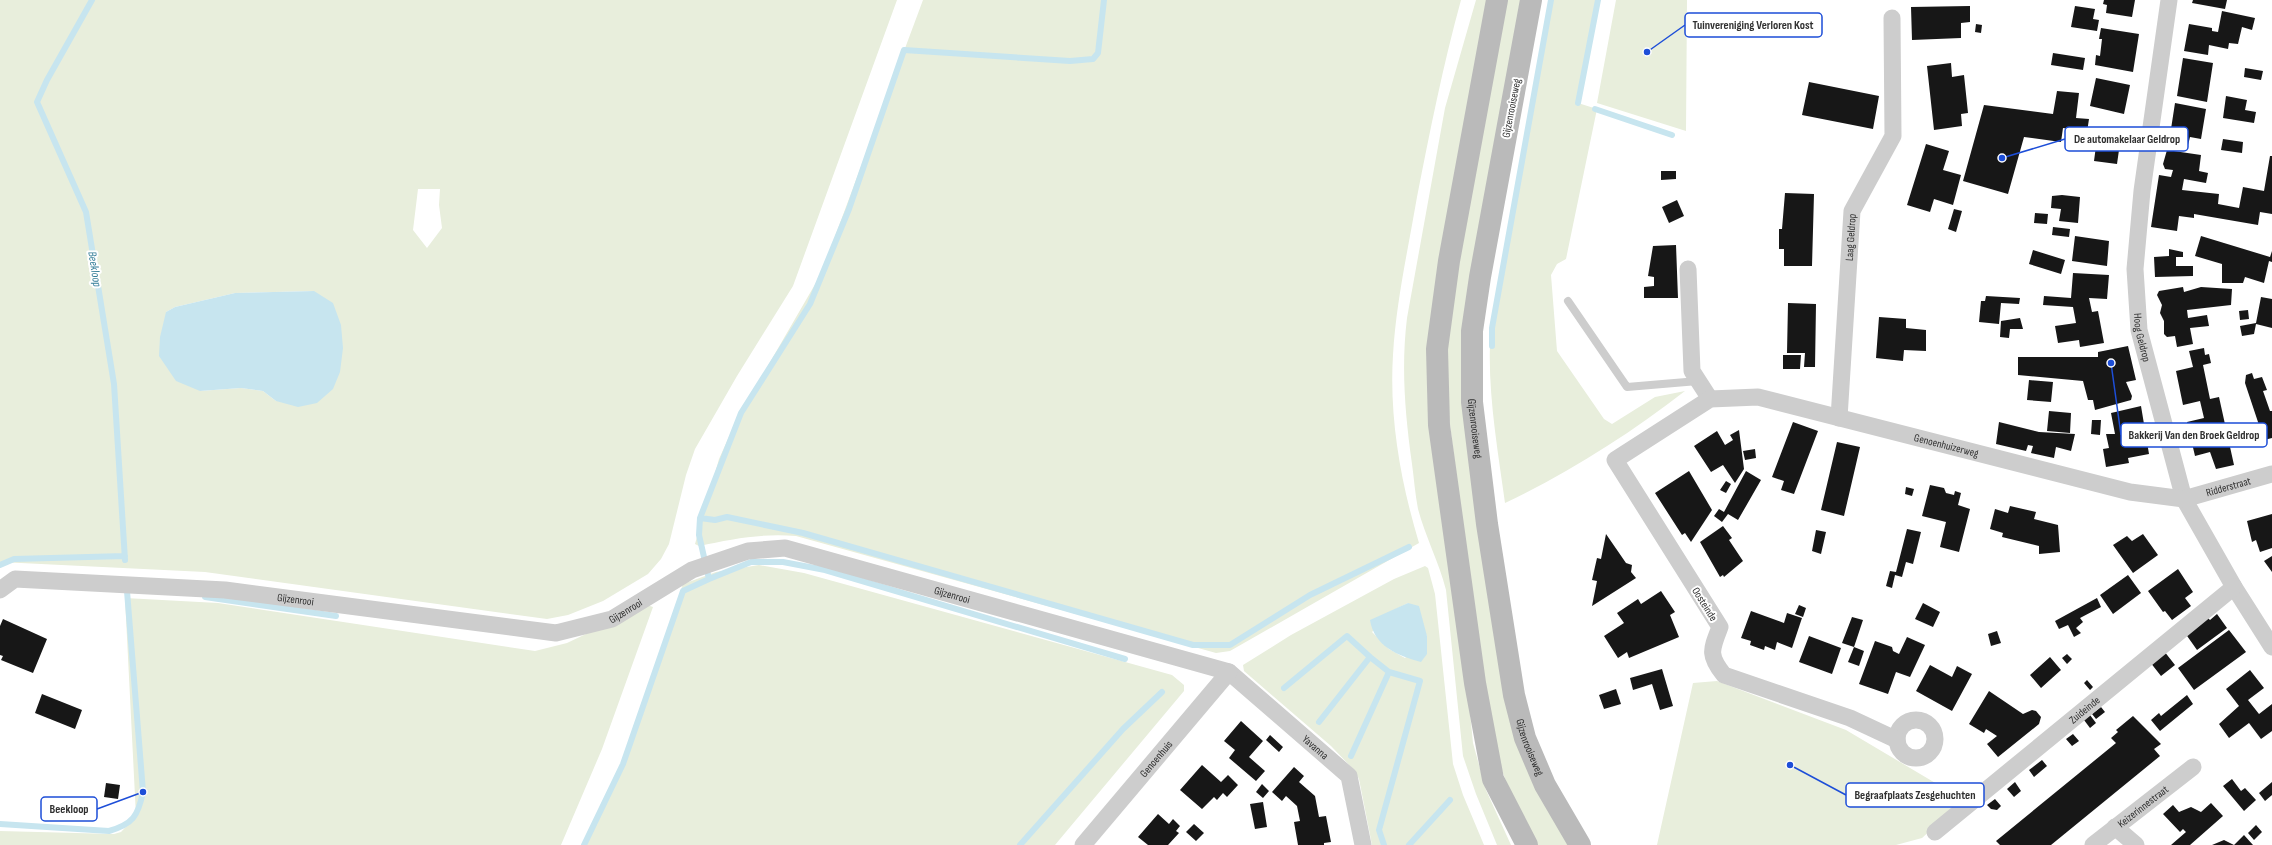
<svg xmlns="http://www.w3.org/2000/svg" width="2272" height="845" font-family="'Sofia Sans Condensed',sans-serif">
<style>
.green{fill:#e8eedc;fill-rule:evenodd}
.water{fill:#c7e5ef}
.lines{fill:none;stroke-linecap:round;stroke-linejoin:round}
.stream{stroke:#c7e5ef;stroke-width:6}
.building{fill:#171717}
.service{stroke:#cdcdcd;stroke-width:8}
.minor{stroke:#cdcdcd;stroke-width:17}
.secondary{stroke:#bababa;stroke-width:22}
.labels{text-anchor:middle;stroke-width:4;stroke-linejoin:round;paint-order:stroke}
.street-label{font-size:11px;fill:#303030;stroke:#fff}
.water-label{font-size:12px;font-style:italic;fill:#367f99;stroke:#fff}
.leader{fill:none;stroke:#1d4ed8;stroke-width:1.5}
.callout-dot{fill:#1d4ed8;stroke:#fff;stroke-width:1.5}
.callout{fill:#fff;stroke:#1d4ed8;stroke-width:1.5}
.callout-label{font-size:12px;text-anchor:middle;font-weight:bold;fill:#303030}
</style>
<rect width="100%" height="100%" fill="#fff"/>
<path class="green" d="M0,0h897l-104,286 -56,90 -42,73 -9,26 -17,69 -8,15 -13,15 -45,27 -35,14 -21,4 -342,-47 -205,-10zM418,189h22l-1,16 3,23 -15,20 -14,-18zM314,291l-38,110 -13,-10 -22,-3 -41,3 -34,-79 9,-5 60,-14z
M923,0h538c-18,65 -31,131 -44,197 -9,53 -21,105 -24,158 -4,63 8,128 26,188l-189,108 -14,2 -420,-117c-34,-3 -64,3 -97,10l-4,-2 24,-85 17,-38 85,-147z
M1476,0h15l-59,324 41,419 13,47 25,55h-14l-21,-51 -13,-38 -17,-166c-7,-28 -21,-54 -28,-81 -3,-15 -4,-31 -6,-45 -7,-50 -11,-97 -5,-146l38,-210z
M1503,0h22l-58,321 33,344 73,180h-36l-22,-39 -16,-44 -19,-95 -38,-307z
M1549,0h49l-20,103 19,6 -31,150 -9,5 -6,11 6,76 47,68 8,5 43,-27 30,-6c-55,43 -117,82 -180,112 -8,-59 -19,-118 -14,-178z
M1616,0h71l-1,131 -89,-28z
M759,565l45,8 368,102 12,10v6l-129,154h-469l36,-82 61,-179 33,-12z
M1425,566l3,2 7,26 18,170 10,31 21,50h-112l-13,-66 -5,-9 -23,-24 -87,-75 -1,-6 48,-30 103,-56zM1408,603l19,33 -22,22 -16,-9 -17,-17 22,-22z
M125,598l93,5 317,48 32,-8 80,-38 6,2 -51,142 -41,96h-561v-14l114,3 7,-2 15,-16z
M1717,681l129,49 118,70 -42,38 -26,7h-239l36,-162z"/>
<path class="water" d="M314,291l19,12 8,22 2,23 -3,24 -7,17 -16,14 -19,4 -22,-6 -13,-10 -22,-3 -41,3 -24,-10 -17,-25 1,-19 6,-25 9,-5 60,-14z
M1408,603l11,3 8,30v18l-6,8c-23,-6 -47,-16 -51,-42z"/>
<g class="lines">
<path class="stream" d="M92,0l-45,80 -10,22 49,110 28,172 11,176
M1104,0l-6,53 -5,6 -23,2 -166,-11 -55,159 -39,95 -69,109 -41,105 -1,17 10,44 42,-17h32l42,8 300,89
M1578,103l20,-103
M1595,109l77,26
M1492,346v-18l59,-328
M700,518l15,2 12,-3 76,16 390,112h37l80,-50 99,-48
M0,565l14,-6 111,-3
M205,597l131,19
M1284,688l63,-52 23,21
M1319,722l51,-65 19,15
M1351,756l38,-84 31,9 -41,149 5,15
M0,824l109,7c24,-7 29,-15 34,-39l-16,-201
M584,845l39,-81 60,-173 26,-12
M1020,845l103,-116 39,-37
M1409,845l41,-45"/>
</g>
<path class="building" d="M2104,0h31l-3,17 -26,-4 1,-8 -4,-1z
M2193,0h34l-2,9 -33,-6z
M1970,6v16l-9,1v15l-49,2 -1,-33z
M2075,6l20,3 -2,10 6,1 -2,11 -26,-4z
M2222,11l33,7 -3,12 -10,-3 -4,17 -9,-1 -1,6 -19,-4 -1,10 -24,-4 5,-27 23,4v3l6,1z
M1976,24l6,1 -1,8 -6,-1z
M2101,28l38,6 -6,38 -38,-7 1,-10 4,1 2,-17h-3z
M2053,53l32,5 -2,12 -32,-5z
M2183,58l30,5 -6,39 -30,-6z
M1951,63l1,14 12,-2 4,38 -7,1 1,12 -28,4 -7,-64z
M2245,68l18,3 -2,9 -17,-3z
M2096,78l34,7 -6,29 -34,-8z
M1809,82l70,14 -6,33 -71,-14z
M2057,91l22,2 -3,25 13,1 -2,13 -24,-4 -2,14 -37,-5 -16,57 -45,-13 21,-76 69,9z
M2226,96l21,4 -2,10 11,2 -2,11 -31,-5z
M2175,103l31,6 -5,30 -11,-2 -2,8 -19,-3z
M2090,132l31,4 -4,28 -23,-3 2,-15 -7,-1z
M2223,139l20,3 -1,11 -21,-3z
M1926,144l23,7 -6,19 18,5 -8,30 -19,-6 -4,13 -23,-7z
M2167,150l34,5 -2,16 9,2 -2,10 -22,-4 -2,11 37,4 -1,10 21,4 4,-21 21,4 6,-35h2v58l-12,-2 -2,13 -64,-11v4l-15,-2 -2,15 -26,-4 8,-52 12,2 2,-7 -8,-1 -2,-5z
M1661,171h15v8l-15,1z
M1785,193l29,1 -2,72h-28v-17h-5v-20h3z
M2062,195l18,2 -2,26 -19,-2 2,-12 -10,-1 1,-12z
M1677,200l7,16 -15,7 -7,-16z
M1954,209l8,2 -6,21 -8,-3z
M2035,213l13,1 -1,10 -13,-1z
M2053,227l17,2 -1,8 -17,-2z
M2075,236l34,5 -2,25 -35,-5z
M2201,236l69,21 2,-6v11l-3,-1 -5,22 -19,-6 -2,6h-21v-19l-27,-8z
M1676,245l2,53h-34v-11l10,-1v-9l-6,-1 5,-30z
M2169,249l14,3v5h-7v9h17v10l-38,1 -1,-20 15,-1z
M2033,250l32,10 -4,14 -32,-10z
M2073,273l36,2 -2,24 -18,-1 3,14 6,-1 6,32 -24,4 -1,-7 -21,3 -3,-17 21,-3 -3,-16 -30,-2 1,-9 27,2z
M2183,287l1,5 17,-5 31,2 -1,16 -44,5 1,8 19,-3 2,11 -19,2 3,16 -16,3 -2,-11 -8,1 -3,-3v-13l-4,-8 2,-8 -5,-10 2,-4z
M1986,296l34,2 -1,6 -18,-1 -2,21 -20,-2 2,-21h4z
M2261,297l11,2v29l-16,-4 -2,10 -12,2 -2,-10 16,-3z
M1788,303l28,1 -1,63h-11l1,-14h-18z
M2248,310l1,9 -9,1 -1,-9z
M1879,317l27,2v9l20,2v21l-22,-1 -1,11 -27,-3z
M2020,318l3,11h-13l-1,9 -9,-1 1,-16z
M2128,346l8,34 -10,2 6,14 -1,4 -36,10 -2,-10h-5l-5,-19 -65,-6v-18h80v-5z
M2204,348l1,7 4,-1 2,9 -8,2 7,34 9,-2 15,68 -18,4 -6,-17 -15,4 -8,-34 17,-4 -4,-17 -17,4 -7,-34 17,-4 -4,-16z
M1783,355h18l-1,14h-17z
M2252,373l2,6 8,-2 5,13 -4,1 7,20h2v27l-8,2 -19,-57 1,-8z
M2029,380l24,2 -2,20 -24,-2z
M2141,406l8,48 -21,4 1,5 -23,4 -3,-18 6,-1 -3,-14h9l-4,-21z
M2049,411l22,2 -1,20 -23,-2z
M2092,420h9l-1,15 -9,-1z
M1793,422l25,9 -24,63 -13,-4 3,-9 -12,-4z
M1999,422l40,10 36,2 -4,17 -15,-4 -2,11 -23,-5 2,-7 -5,-1 -2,6 -30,-7z
M1739,430l5,39 -9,14 -12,-18 -12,7 -17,-26 23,-15 8,14 8,-5 -3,-5z
M1837,442l23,5 -16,69 -23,-6z
M1755,449l1,9 -11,2 -2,-9z
M1689,471l23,39 -21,32 -6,-9 -3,2 -27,-42z
M1746,471l15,9 -23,40 -10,-6 -6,8 -8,-6 5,-7 5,3z
M1726,481l5,3 -5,9 -6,-3z
M1930,485l14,3 2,5 8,2 1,-4 6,2 -3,12 12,4 -11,43 -19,-5 6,-25 -24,-6z
M1906,487l8,2 -2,7 -7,-2z
M2010,506l26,6 -2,7 24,6 2,27 -21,2v-8l-37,-9 1,-4 -13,-4 5,-20 13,4z
M2272,514v34l-12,4 -4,-12 -4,2 -5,-21z
M1723,526l9,12 -3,2 14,21 -19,16 -1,-2 -3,2 -20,-35z
M1907,529l14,3 -8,32 -7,-2 -4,15 -7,-2 -3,13 -6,-2 4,-15 6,1z
M1816,530l10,2 -5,22 -9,-3z
M1606,534l20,29 6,2 -1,7 5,6 -44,28 5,-25 -5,-1 5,-22 4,1z
M2143,534l15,21 -25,18 -20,-28 14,-9 5,5z
M2272,556v16l-8,-11z
M2178,569l15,23 -8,6 6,8 -19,14 -7,-9 -2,1 -15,-21z
M2128,575l13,18 -28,21 -13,-19z
M1661,591l14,21 -5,3 9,22 -50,21 -2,-6 -9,6 -14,-22 20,-13 -7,-10 21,-14 3,5z
M2097,598l4,9 -21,11 3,4 -7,6 5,5 -7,4 -6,-12 -9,4 -4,-8z
M1923,603l17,9 -7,15 -18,-8z
M1799,605l7,3 -3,9 -8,-3z
M1751,611l33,12 3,-10 15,5 -10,30 -15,-6 -2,8 -10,-4 -1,4 -14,-5 1,-4 -10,-3z
M2217,614l10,14 -30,22 -12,-17 22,-16 3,3z
M1852,617l11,3 -9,27 -12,-4z
M3,619l44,20 -14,34 -32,-13 2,-4 -3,-1v-29z
M2229,630l17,22 -52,38 -16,-22z
M1997,631l4,12 -10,3 -3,-12z
M1809,636l32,12 -9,26 -33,-12z
M1907,637l18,8 -15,32 -14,-5 -8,22 -29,-10 16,-43 17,6 1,4 6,3z
M1854,647l10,4 -5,15 -11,-4z
M2164,651l11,14 -14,11 -11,-14z
M2067,654l5,5 -5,5 -5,-6z
M2050,657l11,13 -20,18 -11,-13z
M1930,665l22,12 5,-11 15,8 -20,37 -36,-20z
M1662,669l11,37 -13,4 -8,-26 -19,6 -3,-12z
M2250,670l14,18 -16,12 11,14 13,-10v27l-11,8 -12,-16 -20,15 -10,-14 20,-18 -13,-17z
M2087,680l6,7 -3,3 -6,-7z
M1616,689l5,15 -17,5 -5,-14z
M1989,691l34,23 9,-4 4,1 5,6 -2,7 -41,33 -11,-13 10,-8 -11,-7 -2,4 -15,-9z
M42,694l40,16 -7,19 -40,-16z
M2187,695l6,9 -33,27 -9,-11 8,-7 2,3z
M2101,707l4,5 -9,7 -4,-5z
M2090,715l6,8 -6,5 -6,-8z
M2133,716l28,28 -7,5 6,7 -109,89h-51l-4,-4 120,-98 -5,-5 7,-6 -2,-2z
M1241,721l22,20 -14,16 16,14 -9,10 -27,-23 6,-8 -11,-9z
M2073,734l6,7 -7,5 -6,-7z
M1270,735l13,12 -4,5 -13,-12z
M2042,760l5,6 -13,11 -5,-7z
M1202,765l19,17 7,-7 10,10 -11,12 -4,-4 -6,7 -3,-3 -12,12 -22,-19z
M1294,767l10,9 -5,6 16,14 4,21 7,-1 5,26 -7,1v2h-26l-4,-23 6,-1 -3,-15 -11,-10 -4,5 -10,-9z
M2232,779l9,12 4,-3 11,12 -12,11 -21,-25z
M2015,782l6,9 -7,6 -7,-8z
M2272,782v13l-7,6 -6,-8z
M106,783l14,2 -2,14 -14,-2z
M1262,784l7,7 -6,7 -7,-6z
M1995,799l6,7 -4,4 -6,-1 -4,-4z
M1263,802l4,25 -12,2 -5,-25z
M2211,803l12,13 -33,29h-19l15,-13 -3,-3 -3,3 -17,-18 10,-9 6,7 12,-5 10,5z
M1158,814l11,10 4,-5 7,7 -4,5 3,2 -11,12h-20l-10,-8z
M1194,824l10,9 -8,8 -10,-9z
M2256,825l6,7 -8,8 -6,-7z
M2244,835l9,10h-41l12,-5 10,5z"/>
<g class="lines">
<path class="service" d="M1568,301l59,86 71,-6"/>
<g class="minor">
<path id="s1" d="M2169,0l-27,191 -7,78 4,61 45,169 50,88 38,60"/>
<path d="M1688,269l4,102 18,28"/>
<path id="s2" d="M1839,418l13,-207 41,-75 -1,-118"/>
<path id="s3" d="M0,590l15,-11 210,11 331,43 56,-14 80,-49 56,-19 37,-3 444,124 120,104 14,69"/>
<circle cx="1916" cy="739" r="19"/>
<path id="s4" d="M1897,740l-47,-22 -126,-43c-16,-20 -13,-25 -4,-48l-105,-167 95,-61 48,-2 372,95 54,7 88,-25"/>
<path d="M2115,827l21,18"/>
<path id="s5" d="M1935,832l299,-245"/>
<path id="s6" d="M1083,845l146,-173"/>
<path id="s7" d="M2093,845l100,-78"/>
</g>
<g class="secondary">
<path d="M1497,0l-48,261 -12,88 2,76 36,258 18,96 34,66"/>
<path id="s8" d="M1531,0l-51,277 -8,54v71l15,122 27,171 11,43 20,47 35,60"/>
</g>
</g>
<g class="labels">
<g class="street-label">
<text transform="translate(1511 108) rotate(-79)" y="4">Gijzenrooiseweg</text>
<text dy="4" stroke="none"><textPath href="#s2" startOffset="181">Laag Geldrop</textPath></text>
<text dy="4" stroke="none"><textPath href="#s1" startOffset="340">Hoog Geldrop</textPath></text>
<text dy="4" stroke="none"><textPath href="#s8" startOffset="434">Gijzenrooiseweg</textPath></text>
<text dy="4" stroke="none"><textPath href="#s4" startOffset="790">Genoenhuizerweg</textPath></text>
<text dy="4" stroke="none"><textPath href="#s4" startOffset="1080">Ridderstraat</textPath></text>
<text dy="4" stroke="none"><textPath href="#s3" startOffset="984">Gijzenrooi</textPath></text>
<text dy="4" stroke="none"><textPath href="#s3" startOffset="300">Gijzenrooi</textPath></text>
<text transform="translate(1705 604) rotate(58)" y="4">Oosteinde</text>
<text dy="4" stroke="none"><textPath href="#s3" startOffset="636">Gijzenrooi</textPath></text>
<text dy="4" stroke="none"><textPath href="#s5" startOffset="193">Zuideinde</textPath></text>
<text dy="4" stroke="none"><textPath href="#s3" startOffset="1386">Yavanna</textPath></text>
<text dy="4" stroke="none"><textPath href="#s8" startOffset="758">Gijzenrooiseweg</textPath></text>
<text dy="4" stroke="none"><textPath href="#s6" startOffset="113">Genoenhuis</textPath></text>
<text dy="4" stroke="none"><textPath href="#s7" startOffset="63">Keizerinnestraat</textPath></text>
</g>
<g class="water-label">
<text transform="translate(95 269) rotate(81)" y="4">Beekloop</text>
</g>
</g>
<path class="leader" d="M1647 52L1685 25M2002 158L2065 139M2111 363L2121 435M1790 765L1846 795M143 792L97 809"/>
<g class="callout-dot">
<circle cx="1647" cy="52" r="4"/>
<circle cx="2002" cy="158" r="4"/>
<circle cx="2111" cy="363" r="4"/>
<circle cx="1790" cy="765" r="4"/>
<circle cx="143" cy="792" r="4"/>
</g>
<g class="callout">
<rect x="1685" y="13" width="137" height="24" rx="4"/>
<rect x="2065" y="127" width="123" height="24" rx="4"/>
<rect x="2121" y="423" width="146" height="24" rx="4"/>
<rect x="1846" y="783" width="138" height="24" rx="4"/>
<rect x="41" y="797" width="56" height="24" rx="4"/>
</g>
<g class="callout-label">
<text x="1753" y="29">Tuinvereniging Verloren Kost</text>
<text x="2127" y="143">De automakelaar Geldrop</text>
<text x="2194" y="439">Bakkerij Van den Broek Geldrop</text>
<text x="1915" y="799">Begraafplaats Zesgehuchten</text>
<text x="69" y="813">Beekloop</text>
</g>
</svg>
